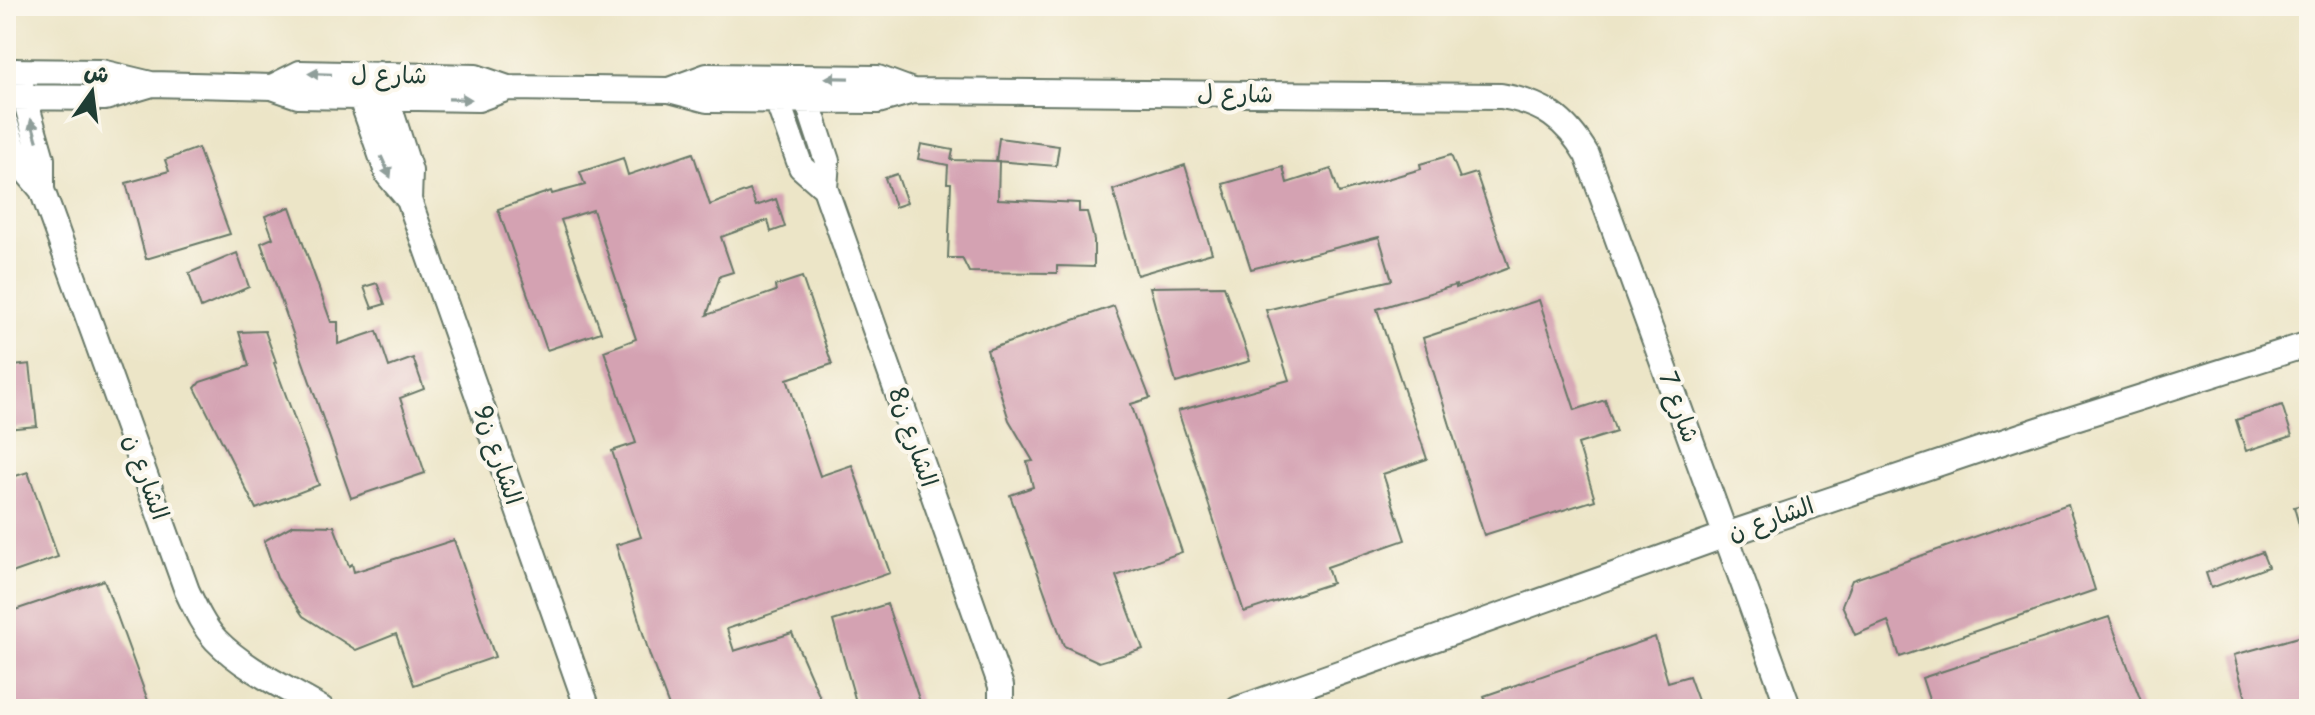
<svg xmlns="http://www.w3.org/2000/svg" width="2315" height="715" font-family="'Playpen Sans','Playpen Sans Arabic',sans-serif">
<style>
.building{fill:#d4a2b2}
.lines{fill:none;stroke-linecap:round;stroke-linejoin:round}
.minor-casing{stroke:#677867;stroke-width:28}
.minor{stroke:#fff;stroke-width:24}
.oneway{fill:#8f9e9a}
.labels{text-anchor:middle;stroke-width:8;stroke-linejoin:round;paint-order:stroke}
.street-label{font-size:24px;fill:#1f3d34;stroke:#fbf7ec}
</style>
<rect width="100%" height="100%" fill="#fbf7ec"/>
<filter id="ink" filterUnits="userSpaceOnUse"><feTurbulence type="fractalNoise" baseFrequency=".0125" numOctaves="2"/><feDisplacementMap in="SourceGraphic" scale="16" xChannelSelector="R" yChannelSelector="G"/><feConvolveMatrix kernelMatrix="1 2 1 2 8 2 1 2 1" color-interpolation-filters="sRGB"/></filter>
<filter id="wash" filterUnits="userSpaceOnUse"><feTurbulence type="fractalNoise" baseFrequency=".006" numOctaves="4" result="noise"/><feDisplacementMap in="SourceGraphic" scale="32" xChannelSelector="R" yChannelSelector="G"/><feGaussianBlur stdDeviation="1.8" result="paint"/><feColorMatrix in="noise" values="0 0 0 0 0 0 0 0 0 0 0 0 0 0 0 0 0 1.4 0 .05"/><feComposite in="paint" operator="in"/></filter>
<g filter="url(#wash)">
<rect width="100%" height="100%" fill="#ece5c7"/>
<g id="blocks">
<path class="building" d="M999,138l60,8 -3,20 -60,-5z
M921,144l32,6 -2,10 48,1 -1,38 81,4v9h8l7,28v27l-37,-1v7l-88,-1 -7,-14h-14l3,-75h-4l1,-18 -30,-6z
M198,148l32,86 -84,25 -20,-76 43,-12 -4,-11z
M693,153l17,52 40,-15 6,16 20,-7 9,28 -14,5 -3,-12 -47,17 12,35 -13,4 -13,39 69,-24 -1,-5 27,-9 30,87 -45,15 33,97 32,-11 38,108 -163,56 7,22 58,-18 33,76h-155l-20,-53 -34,-111 25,-8 -29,-86 24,-8 -32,-92 32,-12 -43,-129 -32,10 40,112 -54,18 -49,-141 53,-18 1,3 33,-9 -5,-13 43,-14 5,17z
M1451,155l9,23 16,-5 33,95 -53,20v-3l-79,24 50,150 -44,15 22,66 -78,27 5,16 -88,29 -66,-201 111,-31 -23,-70 126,-30 -13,-43 -128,32 -28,-85 60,-17 4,16 44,-14 8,24 82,-24 -1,-5z
M1185,165l27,88 -75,22 -24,-85z
M897,174l10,29 -12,4 -10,-29z
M290,207l41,115h7v22l39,-13 12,36 24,-9 11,31 -24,9 25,75 -74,25 -90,-255 12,-5 -8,-22z
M237,253l12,34 -48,21 -12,-35z
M377,283l8,21 -13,4 -8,-21z
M1224,286l26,75 -74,22 -26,-96z
M1539,300l36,110 30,-10 11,32 -38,12 17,56 -111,35 -61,-197z
M1114,306l36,92 -19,6 51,148 -66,24 27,73 -44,13 -35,-16 -54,-151 23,-8 -6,-25 6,-1 -24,-41 -22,-70z
M265,331l11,31 -2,1 45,122 -63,24 -61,-121 5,-6 49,-16 -10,-34z
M30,364l7,62 -31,3v-62z
M2282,405l10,31 -46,15 -10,-31z
M28,472l30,85 -52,18v-96z
M2309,503v43h-4l-11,-39z
M2068,504l27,86 -195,67 -12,-36 -33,14 -13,-30 10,-25z
M293,525l41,1 15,40 3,-2 2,8 100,-32 41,117 -81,28 -18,-51 -40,16 -53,-34 -26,-38 -13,-37z
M2262,552l6,15 -57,21 -5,-15z
M104,580l47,129h-145v-96z
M887,604l34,101 -11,4h-52l-25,-88z
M2109,617l35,92h-212l-10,-31z
M2309,634v75h-60l-15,-54z
M1655,637l13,45 21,-6 12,33h-213l-4,-13z"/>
</g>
</g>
<g filter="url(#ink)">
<use href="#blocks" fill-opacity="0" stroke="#677867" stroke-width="2"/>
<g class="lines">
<defs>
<path id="minor" d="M6,71l95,1 50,12 121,3 26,9 180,3 30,-11
M17,71l25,88v31l145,401c8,17 16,35 29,49 29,30 71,48 106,69
M379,74l31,97 -1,29 179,509
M797,77l10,23 20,61 -2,27 176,498v23
M356,84l32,91 21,25
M772,86l29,81 24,21
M272,87l28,-14 176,4 32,11 161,2 38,10 171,1 35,-10 588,5c42,7 65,23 86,59l202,554
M669,90l38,-14 171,2 35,13
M6,97l99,1 44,-13
M6,124l13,39 23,27
M1238,709l488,-174 324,-109 259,-82"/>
</defs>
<use href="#minor" class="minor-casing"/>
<use href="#minor" class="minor"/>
</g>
<defs><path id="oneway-solid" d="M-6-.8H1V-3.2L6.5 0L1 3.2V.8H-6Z" transform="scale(2)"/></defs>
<g class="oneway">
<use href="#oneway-solid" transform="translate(320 74) rotate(-178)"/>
<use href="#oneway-solid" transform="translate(837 78) rotate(-179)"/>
<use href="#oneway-solid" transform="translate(460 99) rotate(1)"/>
<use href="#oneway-solid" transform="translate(34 130) rotate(-106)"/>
<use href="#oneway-solid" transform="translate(386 167) rotate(66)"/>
</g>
</g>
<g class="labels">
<g class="street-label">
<text transform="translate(389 75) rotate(1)" y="8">شارع ل</text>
<text transform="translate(1235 94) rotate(1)" y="8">شارع ل</text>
<text transform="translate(1679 407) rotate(70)" y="8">شارع 7</text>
<text transform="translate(913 437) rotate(71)" y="8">الشارع ن8</text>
<text transform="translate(498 455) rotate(71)" y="8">الشارع ن9</text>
<text transform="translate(146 477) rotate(70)" y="8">الشارع ن</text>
<text transform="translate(1771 519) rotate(-19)" y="8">الشارع ن</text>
</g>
</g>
<rect width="2315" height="715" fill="none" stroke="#fbf7ec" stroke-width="32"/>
<g transform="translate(92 92) rotate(14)" stroke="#fbf7ec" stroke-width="6" paint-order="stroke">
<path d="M0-6L14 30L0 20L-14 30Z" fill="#1f3d34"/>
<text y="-12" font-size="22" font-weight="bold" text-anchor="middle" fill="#1f3d34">ش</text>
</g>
</svg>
